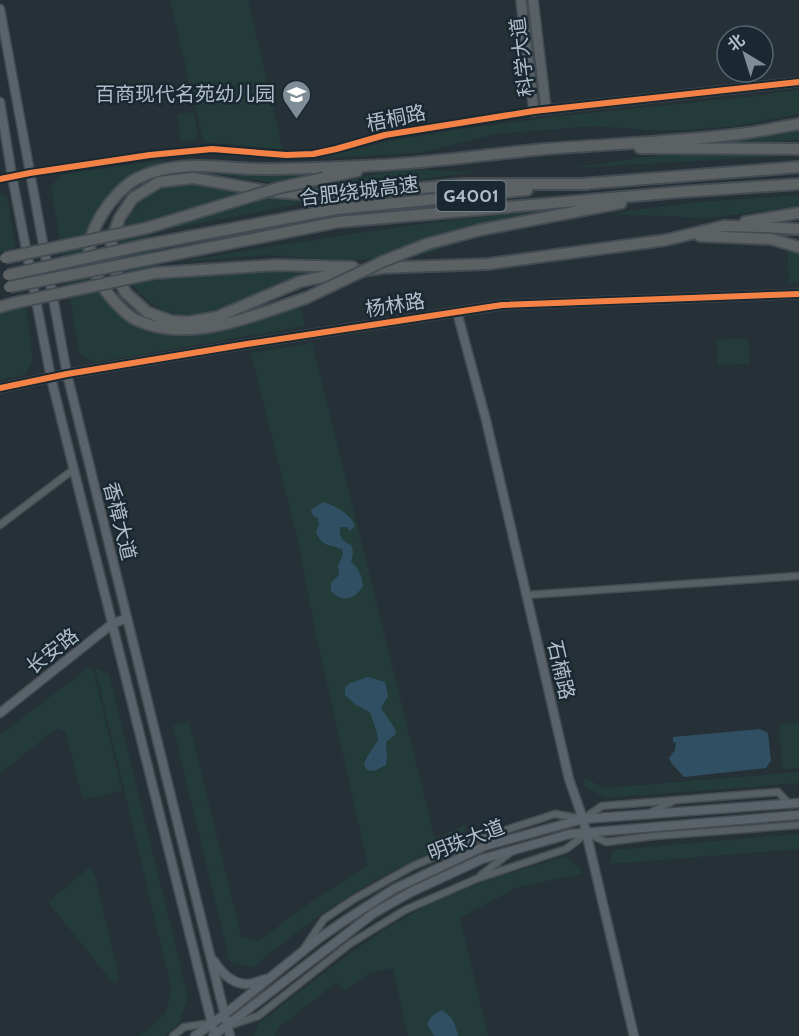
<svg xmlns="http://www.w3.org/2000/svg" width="799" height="1036" font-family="Cabin,'Noto Sans SC',sans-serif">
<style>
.green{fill:#233c3a}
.water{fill:#304f62}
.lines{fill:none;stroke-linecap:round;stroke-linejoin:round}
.street-casing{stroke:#454c51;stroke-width:9}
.secondary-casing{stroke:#454c51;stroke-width:11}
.primary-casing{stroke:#434d53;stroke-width:12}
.highway-casing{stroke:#434c52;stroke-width:14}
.street{stroke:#565f64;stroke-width:6}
.secondary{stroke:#5a6369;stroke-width:8}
.primary{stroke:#596167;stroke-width:9}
.highway{stroke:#5c6164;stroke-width:10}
.highway-bridge-casing{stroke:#434c52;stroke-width:14;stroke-linecap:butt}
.highway-bridge{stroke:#5c6164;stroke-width:10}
.cycleway-casing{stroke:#192831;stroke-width:10}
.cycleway{stroke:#f48246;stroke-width:6}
.labels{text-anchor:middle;stroke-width:5;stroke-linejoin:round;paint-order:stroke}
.shield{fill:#192831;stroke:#82919b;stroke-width:1.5}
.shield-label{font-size:18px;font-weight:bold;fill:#afbec9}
.street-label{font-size:20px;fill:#afbec9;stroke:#192831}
.poi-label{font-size:20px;fill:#afbec9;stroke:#192831;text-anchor:end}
</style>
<rect width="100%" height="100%" fill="#263137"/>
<path class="green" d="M170,0h78l32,137 2,12 -78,-7z
M799,90v24l-63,12 -49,4h-38l-55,-4 -98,8 -75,19 -102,5 71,-17 65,-11 97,-13 195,-20z
M194,112l4,27 -17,3 -4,-28z
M799,128v12l-26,2 -58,1z
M799,151v4l-228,13 110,-16z
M168,159c-17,7 -37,14 -50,27 -15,15 -24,34 -33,53l16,54 23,27 28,13 41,3 52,-10 55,-20 5,20 -212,37 -14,-11 -28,-165 9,-12z
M405,169l74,3 -141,17 -29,-1 -114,-17h125l3,13z
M183,183h16l121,17 -172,33 8,47 76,-10h83c-12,4 -23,8 -35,12 -31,13 -68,37 -103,32 -11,-1 -28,-11 -36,-19 -41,-46 -16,-101 42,-112z
M0,193l7,3 8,52 -15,4z
M799,195v11l-90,12 -99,-4 79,-11z
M538,211l-62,14 3,11 -44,15 -27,7 -64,2 -79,-5 -87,7c119,-20 239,-40 360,-51z
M787,245l12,5v32l-10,1z
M26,306l7,54 -8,15 -25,5v-68z
M748,338l2,26 -32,1 -1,-25z
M312,343l123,496 30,-14 2,9 -94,47 -52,33 -69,53 -22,-5 -57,-236 16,-4 52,215 18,4 53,-40 56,-36 -53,-235 -16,-85 -48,-192z
M88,668l5,1 29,122 -39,8 -18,-68 -8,-3 -57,45v-38z
M95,668l14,6 79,324 -10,27 -14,11h-25c22,-17 30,-20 32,-50z
M799,723v45l-16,1 -4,-45z
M799,772v11l-194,15 -20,-12 -1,-8 21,10z
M799,834v15l-190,15 4,-14z
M566,856l15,13v5l-63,13 -58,31 28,118h-80l-15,-68 -24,5 -24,18 -8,-9 -59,46 -3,8h-21l4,-12c55,-42 108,-87 169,-119 44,-22 92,-34 139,-49z
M89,868l6,8 24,103 -5,5 -66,-82z"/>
<path class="water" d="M323,502c12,4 28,12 32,24l-5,5 -3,-4h-7c-1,10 2,14 11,18l2,7 -2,10c8,7 11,13 12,24 -8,13 -21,18 -32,5v-8l8,-8 -1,-9 5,-12 -1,-5c-13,-5 -21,-2 -26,-18l3,-6 -1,-7 -5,-2 -2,-6z
M368,677l17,5 3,14 -7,12 14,21 1,5 -10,8 1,14 -1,9 -12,6 -7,-1 -3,-5 3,-8 11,-17 -1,-7 -7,-21 -14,-7 -11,-10v-8l5,-4z
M760,729l8,4 3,28 -5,7 -82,9 -12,-13 -3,-6 6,-8 1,-7 -3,-1v-5z
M442,1010c11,7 13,13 16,26h-24l-7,-12 5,-8z"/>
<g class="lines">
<defs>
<path id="street" d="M0,179l30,-6 120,-18 62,-6 74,6 27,-1 23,-5 49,-14 149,-24
M0,525l74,-56
M527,595l272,-19
M650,813l23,-12
M481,875l30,-23
M305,947l19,-28 30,-20 59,-33 62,-26 80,-26 28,5 19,-13 176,-14 11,12
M231,1025l27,-9 93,-73 54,-33 71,-31 90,-30 21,-16 19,9 48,-6 145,-11
M173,1036l11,-9 27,-4"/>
<path id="secondary" d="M0,9l67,365 163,662
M0,102l12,74 39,202 164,658
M534,111l265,-29
M457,312l29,108 83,359 14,40 51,217
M0,388l67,-14 180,-30 255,-39 297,-11
M0,713l112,-89 15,-6
M214,961c7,11 18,23 33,23 6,0 14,-4 20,-5
M195,1036l30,-22 93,-75 26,-18 50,-32 91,-43 98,-27 216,-16
M213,1036l161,-123 37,-21 71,-33 88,-25 229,-19"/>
<path id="primary" d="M521,0l13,111
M533,0l13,109"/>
<path id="highway" d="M640,148l159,1
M324,178l33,-7
M581,184l218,-17
M745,222l54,-9
M480,230l141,-27
M700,236l71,3 28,8
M145,245l191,-36 191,-19
M151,259l187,-37 341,-30 120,-8
M377,268l111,-4 178,-24 58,-14 39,1 36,2
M382,268l-56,8 -27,6 -82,35 -28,5 -18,-1 -24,-9 -22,-20 -8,-17 -4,-16 -2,-18 9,-24 13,-19 26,-16 34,-4 80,14 61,4 130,-12h124
M155,273l122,-8 76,2
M306,298c-49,16 -107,43 -159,26 -4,-2 -10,-3 -14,-6 -7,-4 -13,-11 -19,-17 -11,-12 -18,-23 -23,-39 -9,-28 23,-72 47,-84 41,-20 83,-9 126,-9 39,0 79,-2 118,-4 54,-3 108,-11 163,-16 64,-5 129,-7 194,-15 20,-2 40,-7 60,-10
M0,307l14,-4"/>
</defs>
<use href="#street" class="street-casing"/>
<use href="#secondary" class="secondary-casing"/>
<use href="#primary" class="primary-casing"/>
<use href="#highway" class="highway-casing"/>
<use href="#street" class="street"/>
<use href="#secondary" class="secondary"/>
<use href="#primary" class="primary"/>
<use href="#highway" class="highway"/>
<defs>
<path id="highway-bridge" d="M5,258l142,-30 131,-40 46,-10
M8,275l137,-30
M9,287l142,-28
M306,298l78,-37 43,-17 53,-14
M14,303l141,-30"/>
</defs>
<use href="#highway-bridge" class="highway-bridge-casing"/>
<use href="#highway-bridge" class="highway-bridge"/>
<defs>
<path id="cycleway" d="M0,179l30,-6 120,-18 62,-6 74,6 27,-1 23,-5 49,-14 149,-24 265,-29
M0,388l67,-14 180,-30 255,-39 297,-11"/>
</defs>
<use href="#cycleway" class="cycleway-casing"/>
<use href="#cycleway" class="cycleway"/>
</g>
<defs>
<symbol id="school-pin" viewBox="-11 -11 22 30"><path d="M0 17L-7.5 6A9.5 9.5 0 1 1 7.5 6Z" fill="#7f8d96" stroke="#192831"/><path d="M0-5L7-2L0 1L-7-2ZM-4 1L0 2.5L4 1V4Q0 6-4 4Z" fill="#fff"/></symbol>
</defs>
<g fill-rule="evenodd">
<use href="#school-pin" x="280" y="78" width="33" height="45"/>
</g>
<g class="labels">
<rect class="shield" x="436.5" y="181" width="69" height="30" rx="4.5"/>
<g class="shield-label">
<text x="471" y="202">G4001</text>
</g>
<g class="street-label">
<text transform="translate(522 57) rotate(-97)" y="7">科学大道</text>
<text transform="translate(396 118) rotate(-12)" y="7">梧桐路</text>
<text transform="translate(359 191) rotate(-7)" y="7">合肥绕城高速</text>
<text transform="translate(395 305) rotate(-9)" y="7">杨林路</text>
<text transform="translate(120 521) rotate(76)" y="7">香樟大道</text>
<text transform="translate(52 651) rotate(-38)" y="7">长安路</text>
<text transform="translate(561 670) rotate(77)" y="7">石楠路</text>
<text transform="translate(466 840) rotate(-21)" y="7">明珠大道</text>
</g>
<g class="poi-label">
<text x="275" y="101">百商现代名苑幼儿园</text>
</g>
</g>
<g transform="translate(745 54) rotate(322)"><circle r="28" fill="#192831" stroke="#55646e" stroke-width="1.5"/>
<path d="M0-4.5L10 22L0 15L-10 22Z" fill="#7f8d96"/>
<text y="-9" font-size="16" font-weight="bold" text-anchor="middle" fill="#afbec9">北</text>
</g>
</svg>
